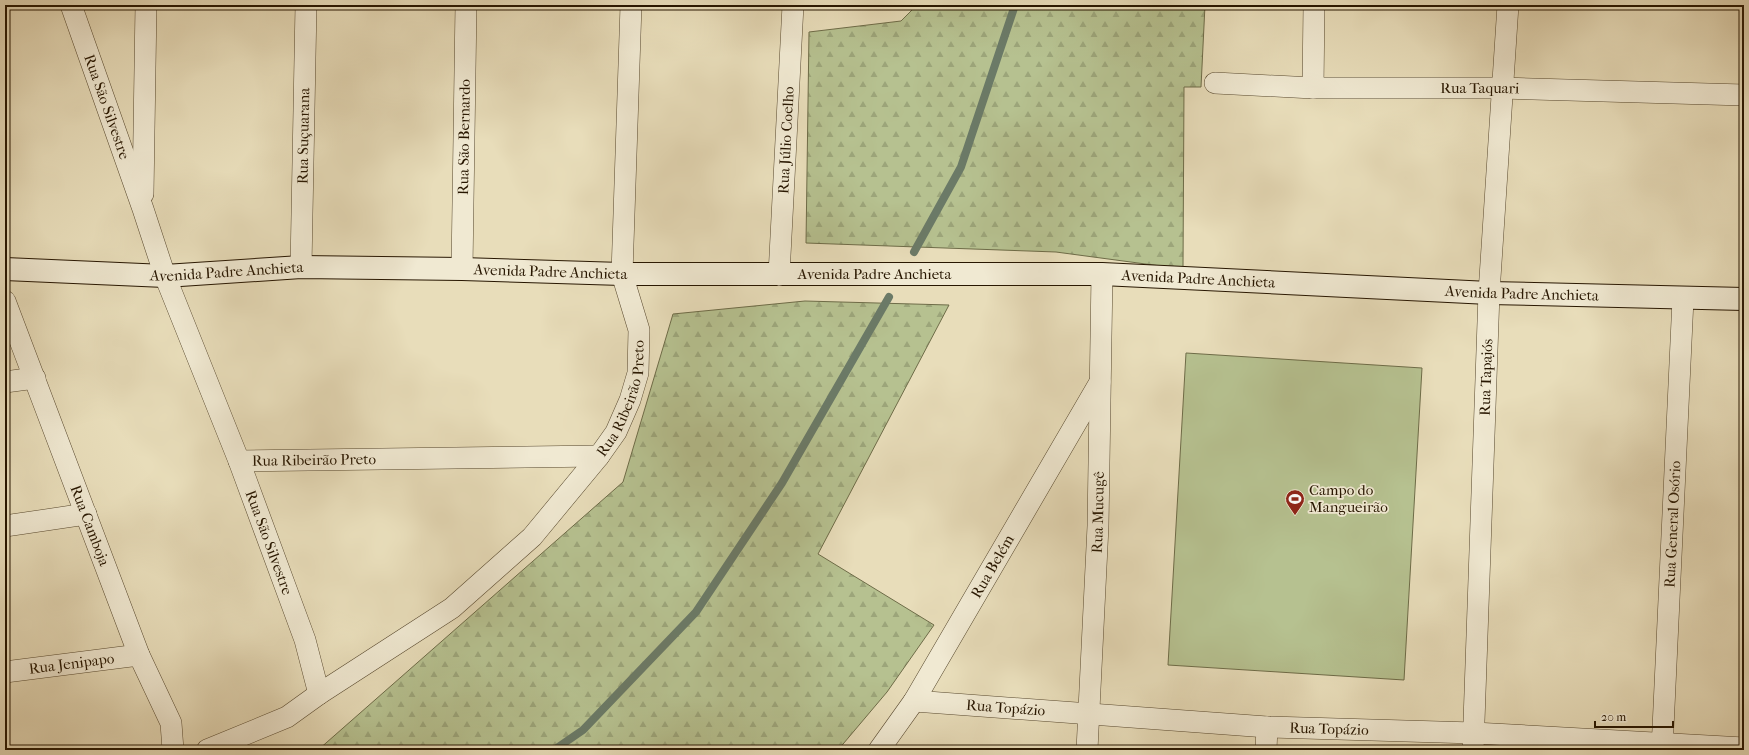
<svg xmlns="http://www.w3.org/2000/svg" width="1749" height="755" font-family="'IM FELL French Canon',serif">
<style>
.forest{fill:url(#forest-firs);stroke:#6e6c48}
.garden{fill:#b6c190;stroke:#6e6c48}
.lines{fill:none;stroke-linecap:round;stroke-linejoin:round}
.stream{stroke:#6b7a67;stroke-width:8}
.street-casing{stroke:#57482e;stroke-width:22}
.secondary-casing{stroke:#271600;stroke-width:24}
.street{stroke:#f0e9d2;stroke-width:21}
.secondary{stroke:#f0e9d2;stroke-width:22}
.labels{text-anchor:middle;stroke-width:3.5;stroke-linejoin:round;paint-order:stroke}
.street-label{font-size:15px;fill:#271600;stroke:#f0e9d2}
.poi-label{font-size:15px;fill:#271600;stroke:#f0e9d2;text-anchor:start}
</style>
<defs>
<pattern id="forest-firs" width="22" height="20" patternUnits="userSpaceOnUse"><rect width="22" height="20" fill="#b6c190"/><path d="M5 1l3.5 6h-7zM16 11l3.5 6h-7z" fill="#9ca57a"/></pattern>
</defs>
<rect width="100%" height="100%" fill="#e8ddba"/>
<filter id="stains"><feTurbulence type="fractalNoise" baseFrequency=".005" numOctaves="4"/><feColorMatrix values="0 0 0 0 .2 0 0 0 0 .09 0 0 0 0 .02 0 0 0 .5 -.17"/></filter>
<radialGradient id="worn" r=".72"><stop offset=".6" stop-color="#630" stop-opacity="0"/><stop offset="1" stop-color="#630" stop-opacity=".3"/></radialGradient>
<path class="forest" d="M917,5h288l-4,82h-17l-1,182 -127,-17 -250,-9 3,-211 92,-11z
M805,301l144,4 -131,249 116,71 -47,67 -49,58h-520l305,-268 50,-168z"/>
<path class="garden" d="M1186,353l236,15 -18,312 -236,-15z"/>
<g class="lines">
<path class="stream" d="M914,252l47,-85 54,-162
M554,750l29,-20 113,-118 86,-129 107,-186"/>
<defs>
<g id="street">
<path id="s1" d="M71,5l72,204 22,67 74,185 66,179 14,54 -32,23 -80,33"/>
<path id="s2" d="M1215,83l98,5h189l242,7"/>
<path d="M1313,88l1,-83"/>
<path d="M143,194l3,-189"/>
<path id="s3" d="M301,267l5,-262"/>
<path id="s4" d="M462,269l4,-264"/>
<path id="s5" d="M779,275l14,-270"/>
<path id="s6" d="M5,301l134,354 32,68 2,27"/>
<path d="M5,382l30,-4"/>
<path id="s7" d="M239,461l360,-5"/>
<path d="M5,526l81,-12"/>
<path id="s8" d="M5,672l134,-17"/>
<path id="s9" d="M319,694l133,-86 80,-71 67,-81 17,-24 14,-32 8,-27 1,-43 -17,-56 9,-269"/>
<path id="s10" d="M914,701l353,26 207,6 270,15"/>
<path id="s11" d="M879,750l35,-49 186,-319"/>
<path id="s12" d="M1087,750l11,-224 4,-252"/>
<path d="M1266,750l1,-23"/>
<path id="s13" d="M1473,750l16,-457 19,-288"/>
<path id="s14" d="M1662,750l21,-451"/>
</g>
<g id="secondary">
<path id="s15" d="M5,269l160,7 136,-9 161,2 160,5h480l387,19 255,6"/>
</g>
</defs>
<use href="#street" class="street-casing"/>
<use href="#secondary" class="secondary-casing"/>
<use href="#street" class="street"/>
<use href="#secondary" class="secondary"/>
</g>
<defs>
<symbol id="stadium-pin" viewBox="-11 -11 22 30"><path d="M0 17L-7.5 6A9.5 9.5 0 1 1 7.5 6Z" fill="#8f2418" stroke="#f0e9d2"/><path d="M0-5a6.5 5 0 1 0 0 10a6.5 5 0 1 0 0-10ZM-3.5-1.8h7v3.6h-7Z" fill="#fff"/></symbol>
</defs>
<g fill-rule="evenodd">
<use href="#stadium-pin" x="1284" y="488" width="22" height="30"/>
</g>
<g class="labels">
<g class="street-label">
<text dy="5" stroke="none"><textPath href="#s2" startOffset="265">Rua Taquari</textPath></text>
<text dy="5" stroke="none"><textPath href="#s1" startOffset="108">Rua São Silvestre</textPath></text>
<text dy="5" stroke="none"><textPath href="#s3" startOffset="131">Rua Suçuarana</textPath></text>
<text dy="5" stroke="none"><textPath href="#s4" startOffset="132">Rua São Bernardo</textPath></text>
<text dy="5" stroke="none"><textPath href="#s5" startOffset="135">Rua Júlio Coelho</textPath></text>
<text dy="5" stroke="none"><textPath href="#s15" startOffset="222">Avenida Padre Anchieta</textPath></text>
<text dy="5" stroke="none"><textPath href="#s15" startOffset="546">Avenida Padre Anchieta</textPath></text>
<text dy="5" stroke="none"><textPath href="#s15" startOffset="870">Avenida Padre Anchieta</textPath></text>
<text dy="5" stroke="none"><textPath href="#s15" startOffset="1194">Avenida Padre Anchieta</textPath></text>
<text dy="5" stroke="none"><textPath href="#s15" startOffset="1518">Avenida Padre Anchieta</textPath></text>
<text dy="5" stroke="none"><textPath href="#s13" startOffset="373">Rua Tapajós</textPath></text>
<text dy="5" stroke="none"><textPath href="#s9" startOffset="434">Rua Ribeirão Preto</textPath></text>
<text dy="5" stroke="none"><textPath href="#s7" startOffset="75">Rua Ribeirão Preto</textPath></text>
<text dy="5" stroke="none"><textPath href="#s12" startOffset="238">Rua Mucugê</textPath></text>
<text dy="5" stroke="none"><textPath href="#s14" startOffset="226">Rua General Osório</textPath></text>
<text dy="5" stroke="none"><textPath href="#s6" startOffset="240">Rua Camboja</textPath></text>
<text dy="5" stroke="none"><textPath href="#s1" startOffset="573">Rua São Silvestre</textPath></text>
<text dy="5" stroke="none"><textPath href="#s11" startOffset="216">Rua Belém</textPath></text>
<text dy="5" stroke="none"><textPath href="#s8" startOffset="67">Rua Jenipapo</textPath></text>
<text dy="5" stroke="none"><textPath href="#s10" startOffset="92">Rua Topázio</textPath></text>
<text dy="5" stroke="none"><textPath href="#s10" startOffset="416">Rua Topázio</textPath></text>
</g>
<g class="poi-label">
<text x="1309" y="495">Campo do<tspan x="1309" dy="17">Mangueirão</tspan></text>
</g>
</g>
<rect width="1749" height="755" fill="none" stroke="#e8ddba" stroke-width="20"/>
<rect x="6" y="6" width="1737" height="743" fill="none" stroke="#271600" stroke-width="2"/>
<rect x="10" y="10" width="1729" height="735" fill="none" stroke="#271600"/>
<path d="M1595 721v6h78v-6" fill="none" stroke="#271600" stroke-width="2"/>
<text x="1601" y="721" font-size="12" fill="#271600" stroke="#f0e9d2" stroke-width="3" paint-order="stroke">20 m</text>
<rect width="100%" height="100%" filter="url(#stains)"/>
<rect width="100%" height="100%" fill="url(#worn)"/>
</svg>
